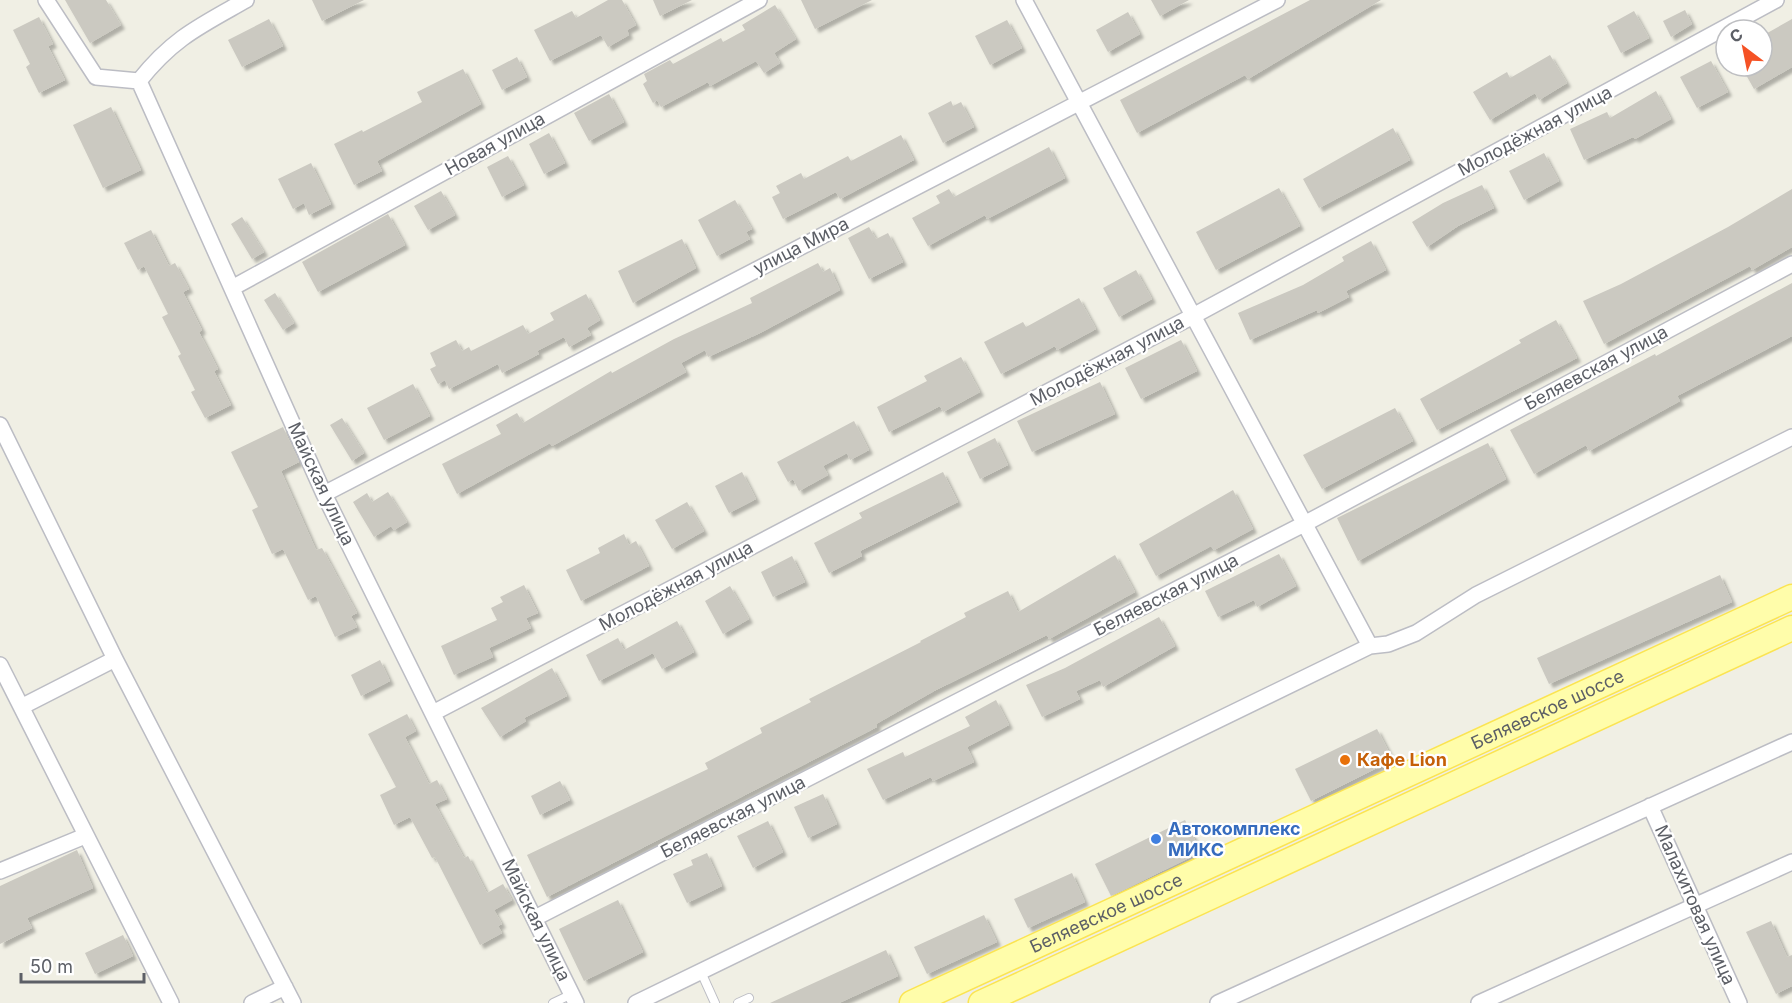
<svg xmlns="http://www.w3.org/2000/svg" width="1792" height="1003" font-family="Inter,sans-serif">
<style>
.building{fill:#cbc9c1;filter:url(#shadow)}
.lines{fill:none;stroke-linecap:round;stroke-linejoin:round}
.service-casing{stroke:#bcbdc4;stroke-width:10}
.minor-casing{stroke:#bcbdc4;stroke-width:18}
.primary-casing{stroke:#fbe452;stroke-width:27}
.service{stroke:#fff;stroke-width:8}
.minor{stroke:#fff;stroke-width:15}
.primary{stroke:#fffdaa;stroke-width:24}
.food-dot{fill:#e8710a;stroke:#fff;stroke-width:2}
.shop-dot{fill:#3f7fe0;stroke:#fff;stroke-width:2}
.labels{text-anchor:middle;stroke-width:4.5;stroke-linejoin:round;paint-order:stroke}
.street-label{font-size:18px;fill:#5c5f66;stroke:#fff}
.food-label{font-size:18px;font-weight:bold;fill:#c56008;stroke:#fff;text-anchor:start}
.shop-label{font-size:18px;font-weight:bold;fill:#366cbe;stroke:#fff;text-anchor:start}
</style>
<defs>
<filter id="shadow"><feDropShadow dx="4" dy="4" stdDeviation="1.5" flood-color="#0004"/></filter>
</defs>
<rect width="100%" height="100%" fill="#f0efe4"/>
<path class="building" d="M65,0h41l15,25 -31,18z
M312,0h52l-42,21z
M608,0h14l14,25 -9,5 2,5 -21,12 -7,-12 -51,26 -16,-31 38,-19 4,7z
M653,0h39l-32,16z
M801,0h71l-57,29z
M1151,0h38l-29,16z
M1310,0h71l-133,79 -3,-4 -108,58 -17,-33z
M775,5l21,34 -22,14 6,10 -16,10 -8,-12 -46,25 -2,-4 -47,25 -4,-7 -4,3 -10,-19 4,-3 -3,-7 26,-14 3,4 48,-26 2,4 22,-12 -3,-5z
M1685,10l7,14 -21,13 -8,-16z
M1634,11l15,27 -28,15 -14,-27z
M1128,12l12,22 -32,18 -12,-22z
M39,17l14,27 -5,2 17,34 -26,13 -13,-26 4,-3 -17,-34z
M269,19l14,27 -41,21 -14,-27z
M1792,19v48l-38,22 -13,-23h21v-30z
M1007,20l15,28 -32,17 -15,-29z
M1550,55l17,28 -28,17 -4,-7 -45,27 -17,-28 34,-20 3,6z
M517,57l10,20 -25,13 -10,-20z
M1711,61l17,31 -31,16 -17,-31z
M463,69l18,35 -104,57 5,10 -28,14 -20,-41 28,-14 1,2 59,-30 -5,-10z
M1656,91l15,28 -36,20 -2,-2 -49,23 -14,-31 37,-17 3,6z
M609,94l15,28 -35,19 -15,-28z
M951,101l2,5 8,-4 13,25 -31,16 -15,-30z
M111,107l30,63 -38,18 -30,-63z
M1393,128l17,32 -91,48 -16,-29z
M549,133l16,30 -21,11 -15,-30z
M901,135l13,25 -74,39 -4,-7 -53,27 -11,-22 8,-4 -4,-7 25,-13 3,6 44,-23 3,5z
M1049,147l16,31 -78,41 -2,-4 -57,31 -16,-28 28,-15 -4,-7 13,-7 5,8z
M1544,153l15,28 -35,19 -15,-29z
M508,156l16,29 -22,12 -15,-30z
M311,163l20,41 -22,11 -5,-12 -11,6 -15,-30z
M1482,185l12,23 -36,18 -31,21 -15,-25 31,-19z
M1279,188l21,38 -84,44 -20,-38z
M1792,189v58l-40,23 -2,-4 -146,78 -21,-43 38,-17 107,-57z
M441,191l14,24 -27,15 -14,-24z
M735,200l17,29 -6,3 4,7 -33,17 -19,-36z
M388,214l17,31 -87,47 -16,-30z
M242,217l22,35 -12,7 -21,-35z
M869,227l7,12 12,-6 15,29 -34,17 -21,-41z
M151,230l18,36 6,-3 14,26 -6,3 19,38 -3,2 19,37 -4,2 17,34 -26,13 -14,-26 4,-2 -17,-34 3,-2 -19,-37 6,-3 -24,-48 -6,4 -14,-27z
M682,239l14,29 -63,35 -15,-32z
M1371,241l15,29 -40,21 3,6 -31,16 -1,-3 -67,30 -12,-27 65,-28 41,-24 -2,-4z
M818,263l5,9 7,-4 10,22 -80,43 -52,24 -3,-7 -24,13 5,9 -134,74 -2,-3 -93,51 -15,-30 59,-30 -5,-9 21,-12 6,10 88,-52 1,2 62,-34 78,-36 -2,-5z
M1136,270l16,29 -33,18 -16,-29z
M1792,283v53l-115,60 3,5 -91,50 -3,-6 -52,29 -24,-44 145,-76 1,2z
M275,293l19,30 -11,7 -19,-30z
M586,294l14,26 -13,8 4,7 -22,12 -5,-10 -27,14 2,3 -37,19 -4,-9 -49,25 -4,-9 -7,4 -8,-15 6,-3 -6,-13 26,-13 6,11 7,-4 2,4 52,-26 5,9 26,-14 -4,-7z
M1079,298l17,31 -39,21 -2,-4 -54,28 -17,-32 39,-20 3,5z
M1556,320l21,38 -140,72 -17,-31 101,-56 -2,-3z
M1181,340l16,31 -56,28 -16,-31z
M961,357l19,35 -37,20 -3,-6 -51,26 -12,-25 50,-26 -3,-5z
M1100,382l15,32 -83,38 -15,-31z
M413,384l17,32 -46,24 -17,-32z
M1395,408l18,33 -91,48 -19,-34z
M342,418l22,35 -12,8 -22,-36z
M854,421l15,29 -19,10 -3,-7 -24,13 5,9 -29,16 -6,-12 -5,3 -11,-20z
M283,427l16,35 -18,9 35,79 6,-2 35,65 -6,3 6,11 -22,10 -19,-41 -8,4 -25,-51 -11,5 -20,-44 6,-3 -27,-55z
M995,438l13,27 -28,14 -13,-27z
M1488,443l18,36 -148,82 -21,-43z
M742,472l14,27 -27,14 -14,-27z
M943,472l15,30 -98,49 2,5 -33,17 -15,-30 48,-25 -3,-5z
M1233,490l20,39 -39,21 -3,-4 -55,30 -17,-32z
M388,492l19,30 -13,8 -3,-4 -17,11 -21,-35 14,-9 5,9z
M687,502l17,29 -32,18 -17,-29z
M624,534l5,11 7,-4 13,25 -68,35 -15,-31 34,-17 -2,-5z
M1279,554l17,32 -39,21 -3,-7 -36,17 -13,-26z
M1115,555l20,37 -86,47 -2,-4 -113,56 -58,33 1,3 -330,170 -20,-42 181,-86 -3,-6 57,-30 -2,-5 51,-26 -2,-3 112,-57 -1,-1 46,-24 -2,-4 44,-22 10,21z
M792,556l13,26 -32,15 -12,-25z
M1720,575l12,27 -183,82 -12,-26z
M524,585l14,28 -12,5 5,10 -42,20 4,9 -39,18 -13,-29 56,-26 -6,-12 12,-6 -3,-5z
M730,586l19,33 -26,15 -18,-33z
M1159,617l16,29 -72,41 -3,-7 -24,11 4,8 -38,18 -16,-32 39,-17z
M677,621l17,31 -32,17 -9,-16 -54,28 -13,-26 32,-17 6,12z
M380,660l10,21 -29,15 -10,-21z
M552,668l15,28 -43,22 2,3 -26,16 -19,-29z
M996,700l13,25 -42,22 7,15 -41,19 -2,-4 -48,23 -16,-31 36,-17 2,5 65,-31 -5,-9z
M407,714l9,17 -11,6 24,47 8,-4 10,19 -12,5 29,54 4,-2 19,37 16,-9 9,16 -18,10 8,14 -4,2 4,7 -22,12 -45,-88 -3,1 -22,-41 -16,8 -14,-30 16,-8 -28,-53z
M1377,729l16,31 -82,41 -16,-32z
M560,781l10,19 -30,15 -9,-19z
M823,794l14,30 -29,14 -14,-31z
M1185,820l16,32 -90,44 -16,-32z
M768,821l15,31 -30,16 -16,-32z
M77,850l16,38 -66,30 5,10 -32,16v-58z
M707,853l15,33 -35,17 -14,-29 20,-9 -2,-5z
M1072,873l13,29 -57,26 -14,-29z
M618,900l25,52 -59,29 -25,-52z
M984,915l13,27 -70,32 -13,-27z
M1771,921l16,36 5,-2v31l-16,8 -30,-62z
M123,935l10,21 -38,18 -10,-21z
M886,950l12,26 -59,27h-69z"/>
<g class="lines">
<defs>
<path id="service" d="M701,972l14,31
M553,1003l19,-9
M738,1003l11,-5"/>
<path id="minor" d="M46,0l50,77 43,4 185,413 252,509
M1024,0l346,646
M139,81c34,-43 61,-55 107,-81
M232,288l527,-288
M0,425l115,234 178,344
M324,494l953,-494
M0,665l171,338
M23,706l92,-47
M433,713l760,-397 583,-316
M1650,806l89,197
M0,871l85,-35
M535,918l771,-395 486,-259
M252,1003l33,-16
M636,1003l734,-357 18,-2 28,-11 60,-38 316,-158
M1218,1003l574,-261
M1479,1003l313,-141"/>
<g id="primary">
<path id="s1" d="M912,1003l880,-406"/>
<path d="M981,1003l811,-375"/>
</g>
</defs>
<use href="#service" class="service-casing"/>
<use href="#minor" class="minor-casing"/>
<use href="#primary" class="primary-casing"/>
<use href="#service" class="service"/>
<use href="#minor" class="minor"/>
<use href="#primary" class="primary"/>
</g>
<circle class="food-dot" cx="1345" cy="760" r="6"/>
<circle class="shop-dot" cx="1156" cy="839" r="6"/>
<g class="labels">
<g class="street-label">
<text transform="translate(1535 131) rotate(-28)" y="6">Молодёжная улица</text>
<text transform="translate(495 144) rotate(-29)" y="6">Новая улица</text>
<text transform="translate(801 246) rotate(-27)" y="6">улица Мира</text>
<text transform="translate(1107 361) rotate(-28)" y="6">Молодёжная улица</text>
<text transform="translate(1596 368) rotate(-28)" y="6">Беляевская улица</text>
<text transform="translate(321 484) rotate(65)" y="6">Майская улица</text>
<text transform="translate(676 586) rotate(-28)" y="6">Молодёжная улица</text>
<text transform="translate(1166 595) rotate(-27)" y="6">Беляевская улица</text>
<text dy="6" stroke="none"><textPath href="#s1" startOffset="700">Беляевское шоссе</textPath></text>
<text transform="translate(733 817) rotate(-27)" y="6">Беляевская улица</text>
<text transform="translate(1695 905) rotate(66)" y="6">Малахитовая улица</text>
<text dy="6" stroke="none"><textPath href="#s1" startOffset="214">Беляевское шоссе</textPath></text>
<text transform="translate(536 920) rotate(64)" y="6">Майская улица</text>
</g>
<g class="food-label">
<text x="1357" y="766">Кафе Lion</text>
</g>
<g class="shop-label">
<text x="1168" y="835">Автокомплекс<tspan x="1168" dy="21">МИКС</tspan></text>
</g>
</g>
<g transform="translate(1744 48) rotate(328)"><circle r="28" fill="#ffffff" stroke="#bebfc2" stroke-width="1.5"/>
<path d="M0-4.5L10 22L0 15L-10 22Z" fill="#f55225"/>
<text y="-9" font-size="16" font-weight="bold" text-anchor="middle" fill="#5c5f66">С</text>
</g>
<path d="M21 973v9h123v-9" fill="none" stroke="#5c5f66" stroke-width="3"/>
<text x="30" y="973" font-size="18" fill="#5c5f66" stroke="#ffffff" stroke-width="4.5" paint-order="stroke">50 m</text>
</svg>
